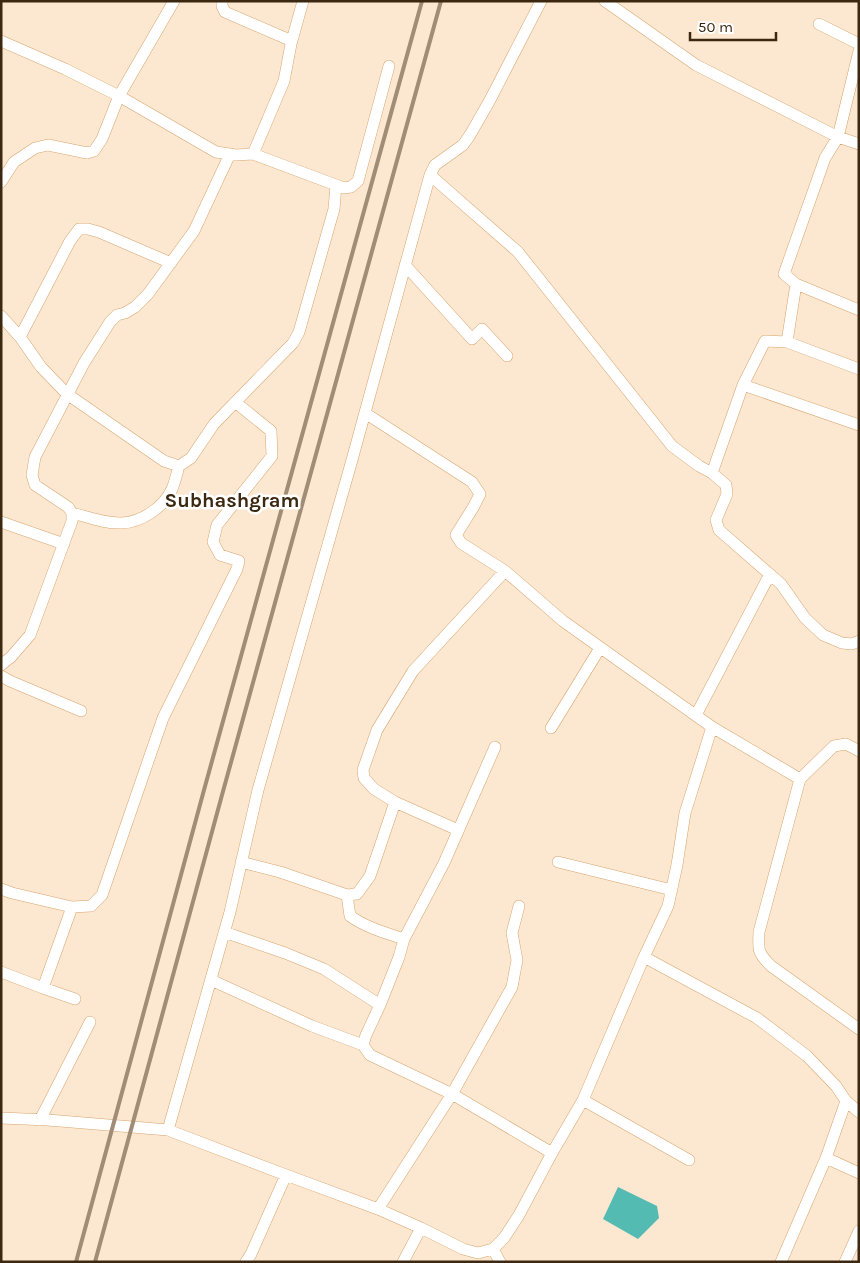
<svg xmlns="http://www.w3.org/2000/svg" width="860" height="1263" font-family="Karla,sans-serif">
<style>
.water{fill:#54bbb3}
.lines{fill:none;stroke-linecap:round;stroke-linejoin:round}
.minor-casing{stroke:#d8a56d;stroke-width:12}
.minor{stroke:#fff;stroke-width:11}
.rail{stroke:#a18c75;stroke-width:4}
.labels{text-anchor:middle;stroke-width:5;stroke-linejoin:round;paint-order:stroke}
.district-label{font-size:20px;font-weight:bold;fill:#3c2811;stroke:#fff}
</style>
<rect width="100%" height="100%" fill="#fce7d0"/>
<path class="water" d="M618,1187l39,19 2,12 -21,21 -35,-20z"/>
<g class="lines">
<defs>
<path id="minor" d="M222,1v5l3,6 67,29
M605,1l91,64 142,72 21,7
M819,24l40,20
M1,41l64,28 54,27 97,56 20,3 17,-1 91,34 7,-1 7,-6 31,-115
M859,51l-21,86 -13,21 -41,116 12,10 63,26
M253,154l31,-73 7,-37 12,-43
M430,175l5,-10 28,-20 7,-10 20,-35 51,-99
M1,182l13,-20 21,-14 13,-3 39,8 7,-2 8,-12 17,-43 55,-95
M405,265l67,74 10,-10 25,27
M1,316l19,21 21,30 26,27 97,67 15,5 12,-8 23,-34 79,-81 6,-11 35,-123 2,-24
M20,337l50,-96 9,-12h9l11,3 72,31
M787,342l72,27
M743,385l116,40
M365,413l107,69 8,12 -6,12 -18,29 5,8 44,28 58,50 149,106 88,52 34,-33 12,-2 13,7
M712,473l14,12 1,9 -11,26 3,10 62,54 24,34 18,17 19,8 10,1 7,-3
M72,513c16,4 34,11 50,10 20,-1 42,-16 50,-34 3,-7 5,-16 7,-23
M1,522l63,22
M1,665l10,-8 19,-22 42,-114v-8l-4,-6 -33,-22 -3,-10 3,-18 49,-94 26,-41 7,-7 8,-2 10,-6 13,-13 46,-63 36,-77
M1,676l9,5 71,30
M696,715l74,-141
M551,728l49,-80
M495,747l-51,116 -40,76 -5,18 -19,48 -14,30 -3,10 7,10 82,39 100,59
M800,779l-41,153c-1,19 -1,21 12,34l88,63
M458,830l-63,-28 -21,-13 -10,-11 -1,-8 14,-40 36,-59 92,-100
M241,862l39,10 67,23 10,-1 13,-18 25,-74
M558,862l114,28
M1,889l11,4 60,14 19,-1 11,-11 61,-177 74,-149 2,-8 -19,-6 -7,-13 4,-17 55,-69 -1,-25 -36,-29
M347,895l3,21c17,12 36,17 54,23
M224,932l61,21 39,16 56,36
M644,957l113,61 50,38 29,30 10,15 13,11
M1,972l42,16 32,11
M211,980l101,46 51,19
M43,988l29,-81
M583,1100l106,60
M1,1118l47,2 120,10 118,45 92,34 43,19 42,21 15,4 15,-4 11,-11 15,-23 33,-62 31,-53 61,-143 24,-51 9,-41 8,-52 27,-86
M40,1120l50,-98
M168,1130l62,-218 28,-122 94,-330 78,-285 88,77 154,194 27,20 13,7 31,-88 22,-44 22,1 9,-58
M826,1158l33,15
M378,1209l74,-115 60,-107 5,-27 -5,-27 7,-27
M493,1249l7,13
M246,1262l5,-8 35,-79
M403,1262l18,-34
M781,1262l45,-104 20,-57
M845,1262l14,-31"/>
</defs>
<use href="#minor" class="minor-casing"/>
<use href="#minor" class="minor"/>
<path class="rail" d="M76,1262l128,-472 218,-789
M95,1262l127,-467 219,-794"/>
</g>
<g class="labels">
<g class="district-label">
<text x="232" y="507">Subhashgram</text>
</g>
</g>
<rect width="860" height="1263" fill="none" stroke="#3c2811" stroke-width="5"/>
<path d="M690 32v8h86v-8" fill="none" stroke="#3c2811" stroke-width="2.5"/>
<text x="698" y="32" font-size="15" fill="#3c2811" stroke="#ffffff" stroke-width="4" paint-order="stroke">50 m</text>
</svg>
